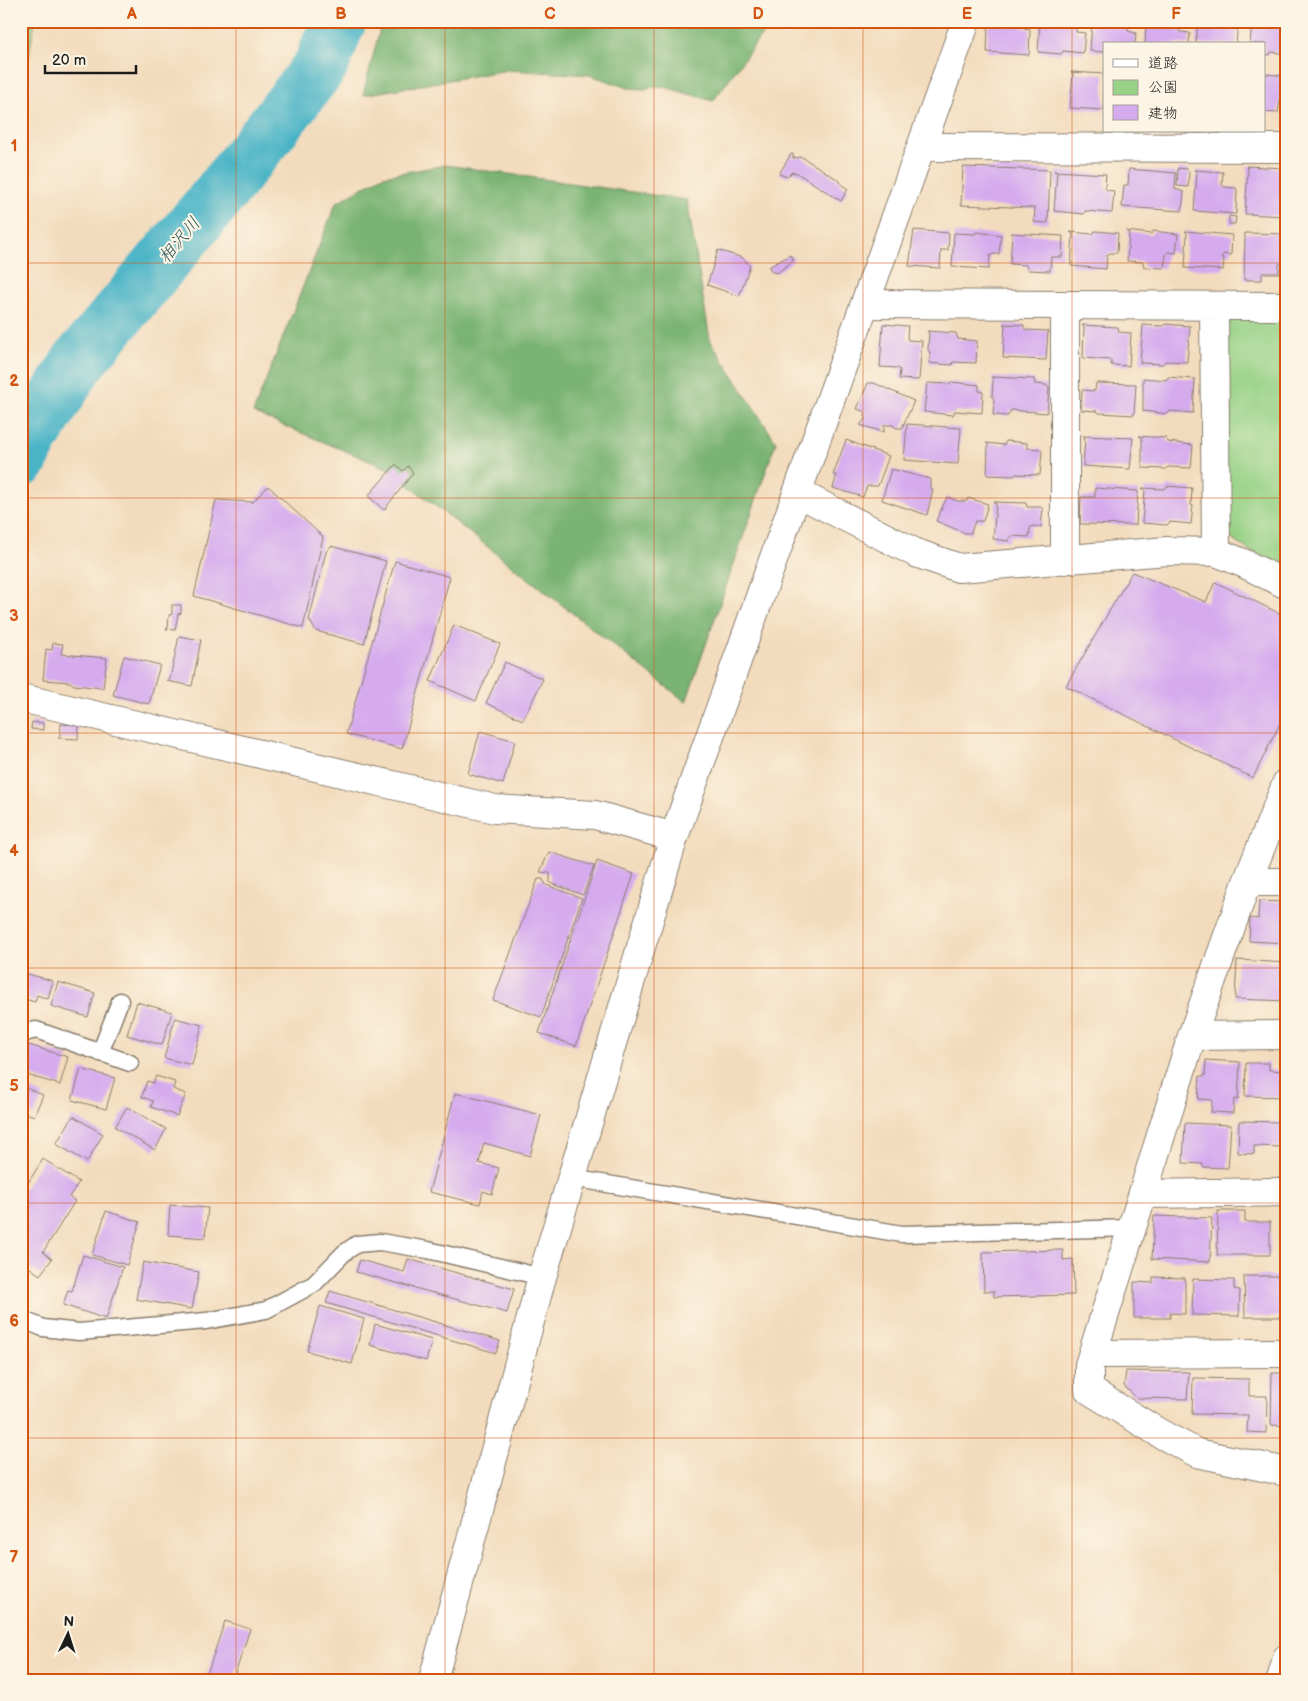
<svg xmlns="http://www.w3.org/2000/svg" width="1308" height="1701" font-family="'Balsamiq Sans','Klee One',sans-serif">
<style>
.green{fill:#98d286;stroke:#5a7751}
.forest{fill:#7ab473;stroke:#4b6848}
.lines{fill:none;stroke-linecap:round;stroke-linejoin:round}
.river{stroke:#49b4c6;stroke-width:55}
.building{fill:#d6abee}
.service-casing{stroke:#887c6c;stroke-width:19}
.minor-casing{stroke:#887c6c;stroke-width:30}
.tertiary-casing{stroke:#887c6c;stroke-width:30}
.service{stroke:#fff;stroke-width:16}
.minor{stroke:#fff;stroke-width:28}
.tertiary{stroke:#fff;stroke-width:28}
.grid{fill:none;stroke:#d4530e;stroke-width:1;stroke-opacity:0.55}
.labels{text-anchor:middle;stroke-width:4;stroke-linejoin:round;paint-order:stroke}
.water-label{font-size:18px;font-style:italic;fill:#2e5960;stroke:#fcf5e5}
.neatline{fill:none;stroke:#d4530e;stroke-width:2}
.grid-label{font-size:16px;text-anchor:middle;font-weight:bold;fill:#d4530e}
</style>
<rect width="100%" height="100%" fill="#fcf5e5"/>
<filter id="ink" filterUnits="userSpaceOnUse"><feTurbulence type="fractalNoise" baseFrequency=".02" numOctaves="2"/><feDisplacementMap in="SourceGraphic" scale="10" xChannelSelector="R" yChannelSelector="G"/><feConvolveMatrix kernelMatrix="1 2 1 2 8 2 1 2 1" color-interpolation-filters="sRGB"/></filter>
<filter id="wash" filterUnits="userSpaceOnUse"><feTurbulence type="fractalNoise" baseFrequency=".0096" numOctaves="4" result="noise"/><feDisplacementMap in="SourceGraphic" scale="20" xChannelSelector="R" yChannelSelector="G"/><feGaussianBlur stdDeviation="1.12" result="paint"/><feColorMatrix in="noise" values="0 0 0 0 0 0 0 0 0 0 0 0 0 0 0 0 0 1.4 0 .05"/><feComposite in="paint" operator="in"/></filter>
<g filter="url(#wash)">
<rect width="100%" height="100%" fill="#f3dcbd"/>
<path class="green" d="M21,21h14l-14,82z
M1231,318l56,1v248l-38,-17 -28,-18 3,-200z"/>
<path class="forest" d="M382,21h390l-59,80 -52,-15 -17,3 -16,-1 -38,-13 -83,-5 -144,25z
M446,165l241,35 23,140 66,102 -90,260 -299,-234 -134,-55 83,-210 47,-27z"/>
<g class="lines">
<path class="river" d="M21,460l10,-21 47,-77 140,-166 62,-78 41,-53 18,-44"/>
</g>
<g id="blocks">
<path class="building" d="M991,21h31v4l2,3 6,1 -1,26 -42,-3 1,-25 3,-2z
M1040,21h36v11l9,1 -2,20 -20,-2 -2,3 -23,-2z
M1092,21h36v10l8,2 -1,11h-31v8l-14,-1z
M1146,21h34l-1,10 2,1 9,1 -1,11h-44z
M1198,21h40l-2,23h-40z
M1252,21h33l2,33 -16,-2 -1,3 -6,-1v-10h-14z
M1071,72l33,2v36l-34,-2 3,-35z
M1266,74l21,2 -1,22 -4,-1 -2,3 -2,13 -14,-1v-36z
M791,154h2v4l9,-1 38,24 1,3 7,5 -7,12 -44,-28 -5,-1 -5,5 -8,-3z
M1246,166l38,2 -2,23 3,3 -1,22 -39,-2 3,-46z
M963,167l87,3 -2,53 -14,-1 1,-14 -74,-3z
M1178,168l9,1 2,2 -1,16 -11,-1z
M1129,169l47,4 -1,16 9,3 -2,19 -60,-4 2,-22h4z
M1194,170l29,2 -1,13 2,2 12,1 1,2 -1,24 -42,-3 3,-39z
M1054,171l52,3 -1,14 2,2 7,1 -2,22 -27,-2 -1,3 -30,-3 3,-39z
M1229,216l7,1 -1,7h-6z
M914,230l35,3 -1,17h-7l-1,18 -31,-2z
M1095,231l23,2 -1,20h-7l-3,2 -1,14 -35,-3 2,-32 -3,-2 23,2z
M1126,231l25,3 2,-3 25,3 -2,19 -8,-1 -2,3 -2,13 -20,-1 -1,-5 -16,-1 2,-28z
M1185,231l47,4 -1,20 -7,-1 -3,3 3,2 -1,11 -38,-2 2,-35z
M976,232l25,3 -2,19h-6l-3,2 -1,13 -37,-2 2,-34 21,1z
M1010,233l53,3 -1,21h-11l-1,14 -22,-1 -2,-5 -16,-1 2,-30z
M1245,233l42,1 -1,30h-7v9h-17v7h-18z
M718,250l25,8 7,8 -11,30 -32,-11z
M790,255l4,5 -17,13 -5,-1 -3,-5z
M883,324l25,2 -1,11 1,3 14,1 -3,39 -20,-1 1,-9 -2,-2 -18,-1z
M1003,324l21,1v3l2,2 22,1 -2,29 -43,-2 2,-33z
M1165,324l25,2 -3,36 -22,-1 -2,3 -23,-1 3,-38 20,1z
M1082,325l36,2 1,5 12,1 -2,33 -18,-1v-5l-28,-2 1,-31z
M927,331l29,2 2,6 19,2 -1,22 -23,-1 -1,3 -23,-2 1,-11 -2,-2 1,-17z
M991,377l43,2 1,5 11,1 3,3 -2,25 -36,-3 -3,6 -15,-1 1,-16 -2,-2 1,-18z
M1168,377l27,2 -2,34 -23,-2 -2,3 -25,-3v-33l23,2z
M951,382l28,3v6l4,1 -1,21 -27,-2 -2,4 -29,-3 3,-29 24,1z
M868,383h6l40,18 -12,27h-6l-3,-3h-9v7l-24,-7 5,-6v-7l-8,-3z
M1096,383l40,1 -2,31 -35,-2 -2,-2 -16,-1 1,-20 13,1z
M907,424l54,4 -3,36 -54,-4z
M1083,436l50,2 -3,31 -47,-3 2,-28z
M1139,436l27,2 2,4 25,3 -2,23 -23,-1 -2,2 -24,-1v-30z
M846,440l43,16 -11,30h-11l-4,11 -30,-9 4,-13h-4z
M1006,441l21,2v5l13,1 2,2 -2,24 -24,-1 -2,2 -27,-1 1,-30 -2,-2 18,2z
M396,464l7,7 5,-5 5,7 -29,37 -16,-14z
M891,469l39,10v10h3l-6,26 -45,-15z
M268,486l55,51 -20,91 -109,-32 22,-96 37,2z
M1167,486l25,2 -1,17 2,1 -2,18 -21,-2 -3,3 -25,-2 3,-33 -3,-2 23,1z
M1095,488l43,3 -2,34 -56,-1 1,-27h14z
M947,497l11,4h9l1,-3 20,6 -5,17h-8l-4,12h-6l-29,-12z
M993,502l33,1 1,4h14l2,2 -2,18 -9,-1 -2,2 -1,9 -17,-1 -3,2v3l-16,-2 3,-36z
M331,546l55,15 -22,83 -48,-13 -7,-11 17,-68z
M395,561l55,16 -48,172 -56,-15z
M1132,572l74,30 9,-20 72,35v92l-34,69 -187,-92z
M172,605h9v8l-3,1 -3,16 -9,-1 2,-1 1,-13 3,-1z
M454,625l46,19 -24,57 -46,-20z
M179,636l22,4 -9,46 -25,-5 3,-2z
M53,643l10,1 -2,10 46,4 -4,30 -29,-3 -4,-3 -27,-2 3,-31 6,1z
M124,656l36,9 -11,39 -36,-9z
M505,662l38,17 -20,41 -37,-17z
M21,717l5,1 -4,16h-1z
M32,722l11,1v7l-12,-1z
M61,724l18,1 -1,14 -20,-1 2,-2z
M480,731l35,10 -12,43 -35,-10z
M1285,818h2v23h-3z
M549,852l45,14 -11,29 -33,-12v-10l-10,-1z
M597,861l37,13 -58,172 -37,-13z
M538,879h5l3,6 36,13 -41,119 -48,-17z
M1259,901l28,1v41l-38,-2 1,-23 8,1z
M1237,960l50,3v38l-52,-2z
M21,972l32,9 -5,18 -11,-4 -2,7 -14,-4z
M58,982l37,11 -7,24 -37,-11z
M137,1002l35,10 -10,33 -35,-10z
M175,1018l27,7 -10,40 -28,-7z
M29,1045l39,12 -8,28 -39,-12z
M1206,1060l34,2 -2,38 -4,-1 -1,14 -22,-1 1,-12 -14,-1 2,-23h5z
M1246,1063h23v7l16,1v26l-40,-1z
M81,1069l34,9 -9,31 -34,-9z
M156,1076l19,6 -2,7 13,5 -9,22 -26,-9 2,-6 -11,-4 5,-16 6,2z
M21,1086l22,9 -9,21 -13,-5z
M455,1093l86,22 -11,41 -46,-13 -5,20 20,5 -7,26 -9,-3 -3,13 -51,-12z
M127,1107l39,22 -11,21 -40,-23z
M73,1116l30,18 -16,28 -31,-18z
M1239,1121l43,1 -1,25 -27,-1v8l-16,-1z
M1185,1123l46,2 -3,43 -25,-1v-3l-20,-1z
M43,1159l36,23 -10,15 6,4 -32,51 9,7 -12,16 -10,-7 -9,13v-87z
M170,1205l38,3 -3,30 -37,-3z
M106,1211l34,11 -13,43 -35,-10z
M1218,1211h27v11h25v33h-53z
M1154,1216l58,2 -2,44 -58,-3z
M1063,1250v10l10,-1 1,36 -80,2v-6h-10l-1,-39z
M83,1255l40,12 -17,52 -43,-14 5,-15 4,1z
M408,1259l106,30 -7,24 -151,-41 4,-12 44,12z
M143,1262l56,10 -7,37 -56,-10z
M1244,1276h43v41h-42z
M1153,1277l32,1v36l-15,-1v5h-36v-36l19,1z
M1193,1279l41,1v9l6,1 -1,26 -47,-1z
M330,1291l170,50 -4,12 -170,-50z
M320,1306l44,13 -12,45 -45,-13z
M375,1324l57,16 -6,21 -56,-16z
M1126,1371l63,1 -2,27 -50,-1 -13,-12z
M1272,1373h15v53l-16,-1z
M1193,1378l56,1v17h18l-1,37 -19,-1 1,-17 -56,-1z
M225,1621l25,8 -17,51h-28z"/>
</g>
</g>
<g filter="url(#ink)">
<use href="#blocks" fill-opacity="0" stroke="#887c6c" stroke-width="1"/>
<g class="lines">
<defs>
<path id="service" d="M21,1034l15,-4 94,33
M100,1053l20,-52
M572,1178l330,56 231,-6
M21,1319l22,9 36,4 127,-11 60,-11 48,-26 30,-31 13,-9 23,-2 48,8 114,27"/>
<path id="minor" d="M922,147l365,1
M866,304l421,2
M1065,305v255
M1214,306l2,246
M798,493l118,60 43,15 208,-17 49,1 27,11 44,22
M21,698l474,111 100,6 79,22
M1287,782l-40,100 -55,154 -103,329v25l72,44 36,19 90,19
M1247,882h40
M1192,1036l95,-1
M1144,1194l143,-2
M1093,1354l194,-1
M1281,1680l6,-22"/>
<path id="tertiary" d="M433,1680l109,-403 132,-440 292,-816"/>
</defs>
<use href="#service" class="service-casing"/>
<use href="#minor" class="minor-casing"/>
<use href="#tertiary" class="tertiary-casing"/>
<use href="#service" class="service"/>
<use href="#minor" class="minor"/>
<use href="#tertiary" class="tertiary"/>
</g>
</g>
<path class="grid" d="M236,21v1659M445,21v1659M654,21v1659M863,21v1659M1072,21v1659M21,263h1266M21,498h1266M21,733h1266M21,968h1266M21,1203h1266M21,1438h1266"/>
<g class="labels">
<g class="water-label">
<text transform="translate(179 240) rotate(-50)" y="6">相沢川</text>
</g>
</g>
<rect width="1308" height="1701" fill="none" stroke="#fcf5e5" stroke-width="55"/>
<rect x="1103" y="42" width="162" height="90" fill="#fcf5e5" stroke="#a29e95"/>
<rect x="1113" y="59" width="25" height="8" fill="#ffffff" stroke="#a29e95"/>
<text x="1148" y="68" font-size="15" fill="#1c1c1c">道路</text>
<rect x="1113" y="80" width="25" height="15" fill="#98d286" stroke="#a29e95"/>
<text x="1148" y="92" font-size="15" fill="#1c1c1c">公園</text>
<rect x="1113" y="105" width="25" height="15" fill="#d6abee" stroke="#a29e95"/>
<text x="1148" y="118" font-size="15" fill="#1c1c1c">建物</text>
<g transform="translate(68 1634) rotate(4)" stroke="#fcf5e5" stroke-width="4" paint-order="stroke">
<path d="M0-4L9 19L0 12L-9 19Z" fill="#1c1c1c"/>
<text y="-8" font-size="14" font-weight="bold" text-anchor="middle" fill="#1c1c1c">N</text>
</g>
<path d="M45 65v8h91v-8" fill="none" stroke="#1c1c1c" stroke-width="2.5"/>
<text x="52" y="65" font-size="15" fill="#1c1c1c" stroke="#fcf5e5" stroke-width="4" paint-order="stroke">20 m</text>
<rect x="28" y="28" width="1252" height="1646" class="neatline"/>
<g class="grid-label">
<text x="132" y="19">A</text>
<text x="341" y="19">B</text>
<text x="550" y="19">C</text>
<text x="758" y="19">D</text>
<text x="967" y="19">E</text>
<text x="1176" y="19">F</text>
<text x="14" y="151">1</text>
<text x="14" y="386">2</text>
<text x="14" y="621">3</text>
<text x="14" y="856">4</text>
<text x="14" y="1091">5</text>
<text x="14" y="1326">6</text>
<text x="14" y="1562">7</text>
</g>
</svg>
